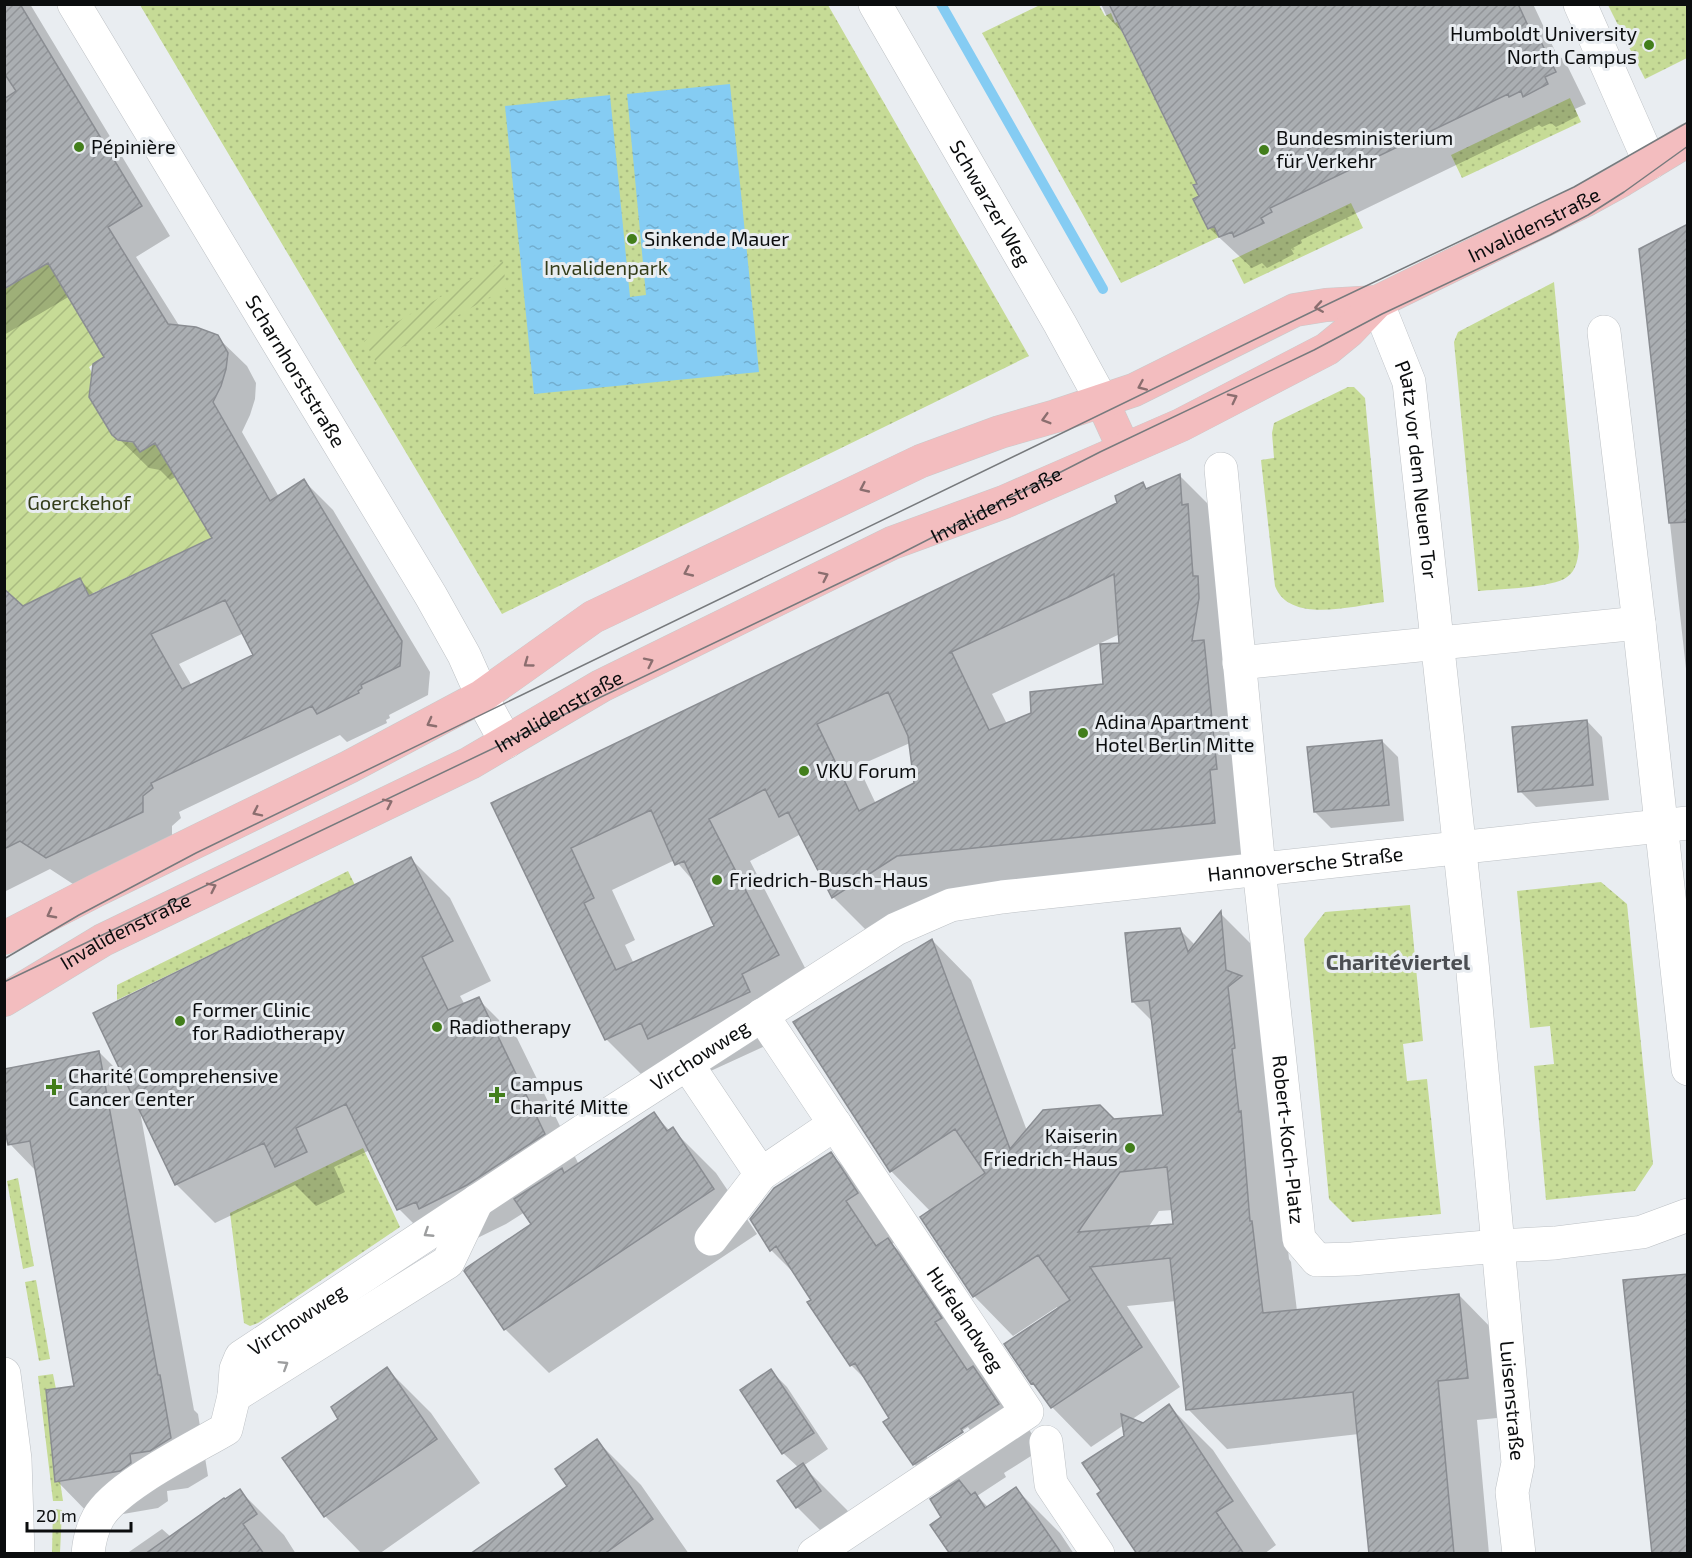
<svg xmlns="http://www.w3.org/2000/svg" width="1692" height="1558" font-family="'Exo 2',sans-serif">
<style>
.grass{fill:url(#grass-dots)}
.garden{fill:url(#garden-furrows)}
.water{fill:url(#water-ripples)}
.shadow{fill:#0003;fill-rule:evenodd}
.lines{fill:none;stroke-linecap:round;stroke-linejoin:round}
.stream{stroke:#85ccf3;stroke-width:10}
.building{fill:url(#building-hatch);stroke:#8a8d92;stroke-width:1.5;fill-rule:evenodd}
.minor-casing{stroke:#bdc1c5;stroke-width:34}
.major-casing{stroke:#c9caca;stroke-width:34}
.minor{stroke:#fff;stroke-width:33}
.major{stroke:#f3bdbf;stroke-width:33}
.tram{stroke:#777a7d;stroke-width:1.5}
.oneway{stroke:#8b6e6f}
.oneway2{stroke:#9d9e9f}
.poi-dot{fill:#427e1b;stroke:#e9edf1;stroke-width:2}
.labels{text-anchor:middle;stroke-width:6;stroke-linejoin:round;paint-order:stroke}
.poi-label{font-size:20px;fill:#0b0d0e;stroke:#e9edf1;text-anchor:start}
.street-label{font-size:20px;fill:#0b0d0e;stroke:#e9edf1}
.park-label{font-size:20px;fill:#333c19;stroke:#e9edf1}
.quarter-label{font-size:22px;font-weight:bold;fill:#4b4e52;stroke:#e9edf1}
</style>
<defs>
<pattern id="grass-dots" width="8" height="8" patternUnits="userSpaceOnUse" patternTransform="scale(1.5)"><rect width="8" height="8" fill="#c6db96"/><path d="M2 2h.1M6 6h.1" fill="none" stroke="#a9bb80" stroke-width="1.8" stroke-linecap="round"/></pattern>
<pattern id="garden-furrows" width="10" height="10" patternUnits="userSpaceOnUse" patternTransform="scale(1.5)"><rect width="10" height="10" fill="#c6db96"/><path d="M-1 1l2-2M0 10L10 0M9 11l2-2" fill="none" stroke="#a9bb80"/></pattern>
<pattern id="water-ripples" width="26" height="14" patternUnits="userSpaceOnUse" patternTransform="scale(1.5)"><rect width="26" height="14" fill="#85ccf3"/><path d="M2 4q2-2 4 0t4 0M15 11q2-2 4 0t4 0" fill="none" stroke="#72aecf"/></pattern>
<pattern id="building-hatch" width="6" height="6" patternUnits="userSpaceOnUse" patternTransform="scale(1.5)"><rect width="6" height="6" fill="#aaaeb2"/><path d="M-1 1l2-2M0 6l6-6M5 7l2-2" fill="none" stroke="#919498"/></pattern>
</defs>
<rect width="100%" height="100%" fill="#e9edf1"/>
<path class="grass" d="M140,5h688l201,351 -527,258z
M1040,5h59l6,11 6,-3 4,10 2,-1 80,162 -3,2 25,51 -98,46 -139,-250z
M1608,5h79v53l-42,21z
M1570,98l11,24 -119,56 -11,-23z
M1351,203l12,25 -119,56 -12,-24z
M1554,282l25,265c-1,11 -2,23 -12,30 -13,11 -70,12 -89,14l-24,-249 4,-10z
M1348,387h6l11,11 19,204c-31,4 -95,22 -109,-16l-14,-126 13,-2 -2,-25 2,-10z
M348,871l7,14 -238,115v-15z
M1601,882l26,22 26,260 -18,27 -89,9 -12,-134 20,-2 -4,-38 -20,2 -13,-137z
M1410,905l13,136 -20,3 4,37 20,-2 14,135 -89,8 -23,-23 -25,-260 21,-27z
M363,1148l37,79 -142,96 -8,3 -6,-3 -14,-110z
M18,1178l16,88 -11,3 -16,-88z
M36,1280l14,79 -11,2 -14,-79z
M53,1374l3,15 -10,2 9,91 5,-1 3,20h-10l-15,-125z
M53,1509l9,1 -2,43h-8z"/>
<path class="garden" d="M503,261l3,27 -130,74 -12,-21z
M48,263l56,94 -15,10 7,14 -6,6v12l22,36 43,8 57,95 -123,57 -9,-17 -75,37v-326z"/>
<path class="water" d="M730,84l29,288 -225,22 -29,-288 105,-11 20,202 16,-2 -19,-201z"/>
<path class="shadow" d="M4,4h26l140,232 -34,21 44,70 37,10 30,29 9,17 -1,16 -5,16 -8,17 37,65 25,-16 29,29 97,162 -2,23 -39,20 1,3 -4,2 1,3 -40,19 -7,-7 -161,77 2,6 -9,8v15l-96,45 -26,-17 -46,23v-301l19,16 57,-27 15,15 119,-57 -37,-62 -7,4 -10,-10 -11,-2 -35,-34 -8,-76 -36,-62 -66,39zM126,439l15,5 -15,-2zM244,633l11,22 -63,31 -13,-22z
M1101,4h432l23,49 9,8 21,43 -11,5 3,7 -22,11 -5,-4 -9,4 -3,-2 -238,115 1,3 -11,6 3,5 -27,14 -5,-5 -10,5 -43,-40 -10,-43 -74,-150 -19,-20z
M1688,225v462l-48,-437z
M1179,475l42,42 36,347 -318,34 -64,41 -42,-42 -28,-56 -6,-6 -49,26 70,136 -37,19 8,18 -100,46 -43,1 -42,-42 -113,-235 626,-301 23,-19 6,6zM1120,634l1,10 -16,41 -98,39 -15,-30zM910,743l6,40 -40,21 -18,-38zM675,860l21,24 20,42 -82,38 -9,-19 10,-5 -23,-50z
M1587,721l15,16 7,63 -73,7 -16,-16z
M1382,741l16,16 6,64 -73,7 -16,-16z
M411,859l39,39 41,83 -31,15 5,9 13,-6 39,39 62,127 75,-51 16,17 2,-2 44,44 41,61 -208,139 -44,-44 -39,-58 67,-47 -8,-12 -19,12 -47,23 -21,1 -39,-39 -29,-59 -36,17 11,25 -29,14 -21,-21 -80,38 -39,-39 -36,-73 54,299 4,4 10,62 -20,12 -21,3 1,10 -10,7 -64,11 -37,-38 19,-94 -39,-215 -27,-28 89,-92 27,27z
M1221,914l38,38 30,307 2,3 6,49 162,-16 39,40 9,82 -30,3 12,134h-118l-12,-120 -132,15 -39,-40 -12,-108 -49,5 53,81 -49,33 12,5 26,-19 44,44 63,95 -12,9h-125l-36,-62 22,-56 -1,-11 -33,22 -39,-40 -20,-24 -26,-38 53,-35 -2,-3 -44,29 -39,-40 -52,-78 9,-6 -40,-41 41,-231 39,40 56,151 137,-15 -11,-94 -20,-20 46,-73 16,16zM1173,1210l2,16 -27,2 11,-17z
M831,1154l44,44 26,40 -9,6 40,40 110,165 -38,24 2,4 -29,19 11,11 28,-18 44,44 14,21h-122l-9,-37v-24l-29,-29 -29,-42 6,-4 -23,-36 -17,-17 -42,-62 4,-2 -16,-25 -26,-26zM968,1427l2,3 -43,28v-4z
M387,1369l44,44 49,70 -101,71h-17l-37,-38 -41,-58 56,-39z
M771,1371l16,16 41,62 -25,17 44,44 17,25 -23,16 -44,-44 2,-39 -16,-15z
M597,1441l44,44 48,69h-216l96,-68z
M240,1491l44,44 12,19h-170l36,-25 9,8z"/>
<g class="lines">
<path class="stream" d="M941,4l162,285"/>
</g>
<path class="building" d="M4,4h16l122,202 -34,21 60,97 28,3 22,8 10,18 -2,16 -5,17 -8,16 57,99 34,-22 98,162 -2,25 -39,19 1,3 -4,3 1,2 -42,21 -5,-8 -161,77 2,5 -10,8v16l-97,46 -26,-17 -16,8v-260l19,17 57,-28 9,18 123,-58 -57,-95 -15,9 -7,-10 -15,-2 -6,-5 -23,-38 4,-33 11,-7 -56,-94 -44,26v-190l12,-8 -12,-18zM225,600l28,55 -71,34 -31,-55z
M1109,4h409l12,26 4,-2 22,44 -11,5 3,7 -25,13 -2,-6 -12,6 -1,-3 -238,114 2,4 -11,6 3,5 -30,14 -2,-5 -13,5 -5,-11 -6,3 -15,-30 6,-3 -6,-11 4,-1z
M1688,224v298l-19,1 -30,-274z
M1180,474l2,31 6,-1 5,72h5l1,22 -7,43 12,-1 13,129 -7,1 5,53 -318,33 -65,42 -44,-86 -9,5 -14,-28 -56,30 70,136 -37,19 8,18 -102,47 -7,-16 -36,17 -114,-237 626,-300 -2,-7 28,-14 3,7zM1114,574l5,69 -19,1 3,40 -73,8 1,21 -42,17 -37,-77h-3l124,-58zM888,692l20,44 6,47 -55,28 -42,-87zM651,810l24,55 9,-4 30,65 -98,44 -32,-67 10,-5 -23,-50z
M1587,720l6,65 -75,7 -6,-65z
M1382,740l7,65 -75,7 -7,-65z
M411,857l42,84 -31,16 26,53 31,-13 66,137 -78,51 -48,24 -3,-7 -19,8 -51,-106 -50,24 11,24 -32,15 -11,-24 -89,42 -82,-172z
M1221,911l5,59 16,6 -14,11 7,61 -3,1 7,63 2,-1 9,110h2l11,92 196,-19 9,84 -30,3 16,173h-85l-16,-162 -167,18 -16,-152 -80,9 52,80 -91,61 -18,-25 -2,1 -27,-40 66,-44 -32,-45 -65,42 -53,-80 65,-44 -30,-44 -65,43 -97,-150 139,-83 78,210 33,-39 57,-5 14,14 49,-4 -14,-115 -17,2 -7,-69 55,-5 8,24zM1167,1167l6,57 -95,8 42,-60z
M99,1051l59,324h2l11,63 -21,13 -20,3 1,9 -11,8 -65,11 -9,-92 28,-4 -44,-245 -22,4 -4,-19v-57z
M654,1112l13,19 6,-4 41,62 -210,141 -40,-59 2,-3 65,-44 -17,-25 48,-31 2,5z
M831,1152l27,41 -12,8 30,45 12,-8 54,80 -7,4 32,48 6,-4 26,38 -38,25 2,3 -50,33 -30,-43 6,-4 -34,-55 -5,3 -43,-64 4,-2 -35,-54 -6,5 -20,-32 24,-31z
M1688,1274v280h-36l-29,-274z
M387,1367l50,72 -113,78 -42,-59 56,-39 -7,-12z
M771,1369l43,64 -32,21 -42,-64z
M1169,1404l64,97 -17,11 28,42h-107l-40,-60 4,-3 -19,-28 42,-27 -3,-22 22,9z
M597,1439l56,80 -49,35h-134l97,-68 -12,-17z
M803,1463l18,28 -25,17 -19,-27z
M959,1480l12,15 4,-3 10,16 31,-21 46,67h-112l-20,-29 11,-8 -11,-18z
M240,1489l17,25 -14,10 21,30h-119l79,-56 1,1z"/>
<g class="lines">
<defs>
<g id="minor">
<path id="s1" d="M74,4l357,592 33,59 25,56 17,31"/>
<path id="s2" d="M875,4l185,320 42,77"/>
<path d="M1580,4l70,159"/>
<path id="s3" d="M1377,302l32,80 63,580 46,501 -6,29 7,62"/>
<path d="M1604,332l35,291 49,446"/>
<path id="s4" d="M1221,469l38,399 40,371 18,21 35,-1 146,-13 57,-3 87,-11 46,-17"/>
<path d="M1239,663l400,-40"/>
<path id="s5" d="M762,1015l265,397 -213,142"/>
<path d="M687,1064l74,110 74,-50"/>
<path d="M711,1239l50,-65"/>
<path d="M4,1374l11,85 3,95"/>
<path d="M234,1396l214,-134 29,-61"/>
<path d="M1046,1442l5,42 47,70"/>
<path id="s6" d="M88,1554c1,-12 4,-25 10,-36 18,-32 94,-69 128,-89l8,-33 2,-27 5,-12 342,-226 313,-202 55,-24 51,-8 686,-74"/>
</g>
<g id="major">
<path d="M1102,401l22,48"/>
<path d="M4,938l93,-48 252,-123 133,-71 111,-79 328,-156 79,-29 56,-16 78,-26 161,-80 31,-5 51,-3"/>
<path id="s7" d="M4,1000l99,-60 367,-177 131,-77 291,-143 112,-41 177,-77 146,-76 22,-18 28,-29 207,-101 38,-21 66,-40"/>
</g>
</defs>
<use href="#minor" class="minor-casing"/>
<use href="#major" class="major-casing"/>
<use href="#minor" class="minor"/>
<use href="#major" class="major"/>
<g class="tram">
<path d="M4,959l75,-44 117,-62 1130,-548 248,-118 114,-65"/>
<path id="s8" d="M4,982l888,-424 208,-106 214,-102 68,-36 168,-79 38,-20 36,-23 64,-46"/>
</g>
</g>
<defs><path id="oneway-chevron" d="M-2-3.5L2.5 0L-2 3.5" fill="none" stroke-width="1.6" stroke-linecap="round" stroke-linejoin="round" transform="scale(1.5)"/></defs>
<g class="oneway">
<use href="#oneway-chevron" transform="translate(1319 307) rotate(171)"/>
<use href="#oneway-chevron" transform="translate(1142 386) rotate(156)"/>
<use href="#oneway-chevron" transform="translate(1233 398) rotate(-27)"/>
<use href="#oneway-chevron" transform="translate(1046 419) rotate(164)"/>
<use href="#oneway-chevron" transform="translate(864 488) rotate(155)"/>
<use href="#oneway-chevron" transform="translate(688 572) rotate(155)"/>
<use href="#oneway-chevron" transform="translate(824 576) rotate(-26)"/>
<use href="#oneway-chevron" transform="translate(649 662) rotate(-26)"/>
<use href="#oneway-chevron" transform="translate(528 663) rotate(144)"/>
<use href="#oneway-chevron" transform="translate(431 723) rotate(152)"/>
<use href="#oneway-chevron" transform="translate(388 803) rotate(-26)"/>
<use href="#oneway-chevron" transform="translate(257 812) rotate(154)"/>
<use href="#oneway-chevron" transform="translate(212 887) rotate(-26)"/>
<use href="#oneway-chevron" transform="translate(51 914) rotate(152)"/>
</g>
<g class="oneway2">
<use href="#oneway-chevron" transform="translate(428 1233) rotate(147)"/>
<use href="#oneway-chevron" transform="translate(284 1365) rotate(-32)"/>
</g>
<g class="poi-dot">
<circle cx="1649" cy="45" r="6"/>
<circle cx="79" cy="147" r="6"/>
<circle cx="1264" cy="150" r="6"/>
<circle cx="632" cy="239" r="6"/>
<circle cx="1083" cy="733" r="6"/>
<circle cx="804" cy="771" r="6"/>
<circle cx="717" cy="880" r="6"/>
<circle cx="180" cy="1021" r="6"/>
<circle cx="437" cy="1027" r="6"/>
<path d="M51 1078h6v6h6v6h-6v6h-6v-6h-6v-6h6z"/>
<path d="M494 1086h6v6h6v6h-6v6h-6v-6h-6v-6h6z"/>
<circle cx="1130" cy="1148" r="6"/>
</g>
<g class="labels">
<g class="poi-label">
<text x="1637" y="41" text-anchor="end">Humboldt University<tspan x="1637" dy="23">North Campus</tspan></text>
<text x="1276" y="145">Bundesministerium<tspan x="1276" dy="23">für Verkehr</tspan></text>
<text x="91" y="154">Pépinière</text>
<text x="644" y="246">Sinkende Mauer</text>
<text x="1095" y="729">Adina Apartment<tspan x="1095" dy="23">Hotel Berlin Mitte</tspan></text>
<text x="816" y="778">VKU Forum</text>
<text x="729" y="887">Friedrich-Busch-Haus</text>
<text x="192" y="1017">Former Clinic<tspan x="192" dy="23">for Radiotherapy</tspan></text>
<text x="449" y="1034">Radiotherapy</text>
<text x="68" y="1083">Charité Comprehensive<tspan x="68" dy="23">Cancer Center</tspan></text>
<text x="510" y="1091">Campus<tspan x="510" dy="23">Charité Mitte</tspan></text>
<text x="1118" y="1143" text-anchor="end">Kaiserin<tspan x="1118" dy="23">Friedrich-Haus</tspan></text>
</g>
<g class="street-label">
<text dy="7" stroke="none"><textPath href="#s2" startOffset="230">Schwarzer Weg</textPath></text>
<text dy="7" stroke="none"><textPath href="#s7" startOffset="1720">Invalidenstraße</textPath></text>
<text dy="7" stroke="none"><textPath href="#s1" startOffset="429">Scharnhorststraße</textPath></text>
<text dy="7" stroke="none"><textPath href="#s3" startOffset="174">Platz vor dem Neuen Tor</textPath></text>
<text dy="7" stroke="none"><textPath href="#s8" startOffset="1101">Invalidenstraße</textPath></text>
<text dy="7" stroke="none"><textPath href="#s7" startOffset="626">Invalidenstraße</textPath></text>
<text dy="7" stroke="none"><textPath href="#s6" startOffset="1468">Hannoversche Straße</textPath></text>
<text dy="7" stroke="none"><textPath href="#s7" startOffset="140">Invalidenstraße</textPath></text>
<text dy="7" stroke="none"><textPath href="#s6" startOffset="818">Virchowweg</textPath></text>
<text dy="7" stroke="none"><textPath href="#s4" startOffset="674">Robert-Koch-Platz</textPath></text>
<text dy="7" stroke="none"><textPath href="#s6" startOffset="336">Virchowweg</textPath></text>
<text dy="7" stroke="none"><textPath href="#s5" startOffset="366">Hufelandweg</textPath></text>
<text dy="7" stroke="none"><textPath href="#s3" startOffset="1110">Luisenstraße</textPath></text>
</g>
<g class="park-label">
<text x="606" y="275">Invalidenpark</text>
<text x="79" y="510">Goerckehof</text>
</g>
<g class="quarter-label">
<text x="1398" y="970">Charitéviertel</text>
</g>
</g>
<rect width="1692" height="1558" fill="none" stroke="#0b0d0e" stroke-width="12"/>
<path d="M27 1522v9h104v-9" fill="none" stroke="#0b0d0e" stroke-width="3"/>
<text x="36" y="1522" font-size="18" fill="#0b0d0e" stroke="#e9edf1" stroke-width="4.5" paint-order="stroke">20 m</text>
</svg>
